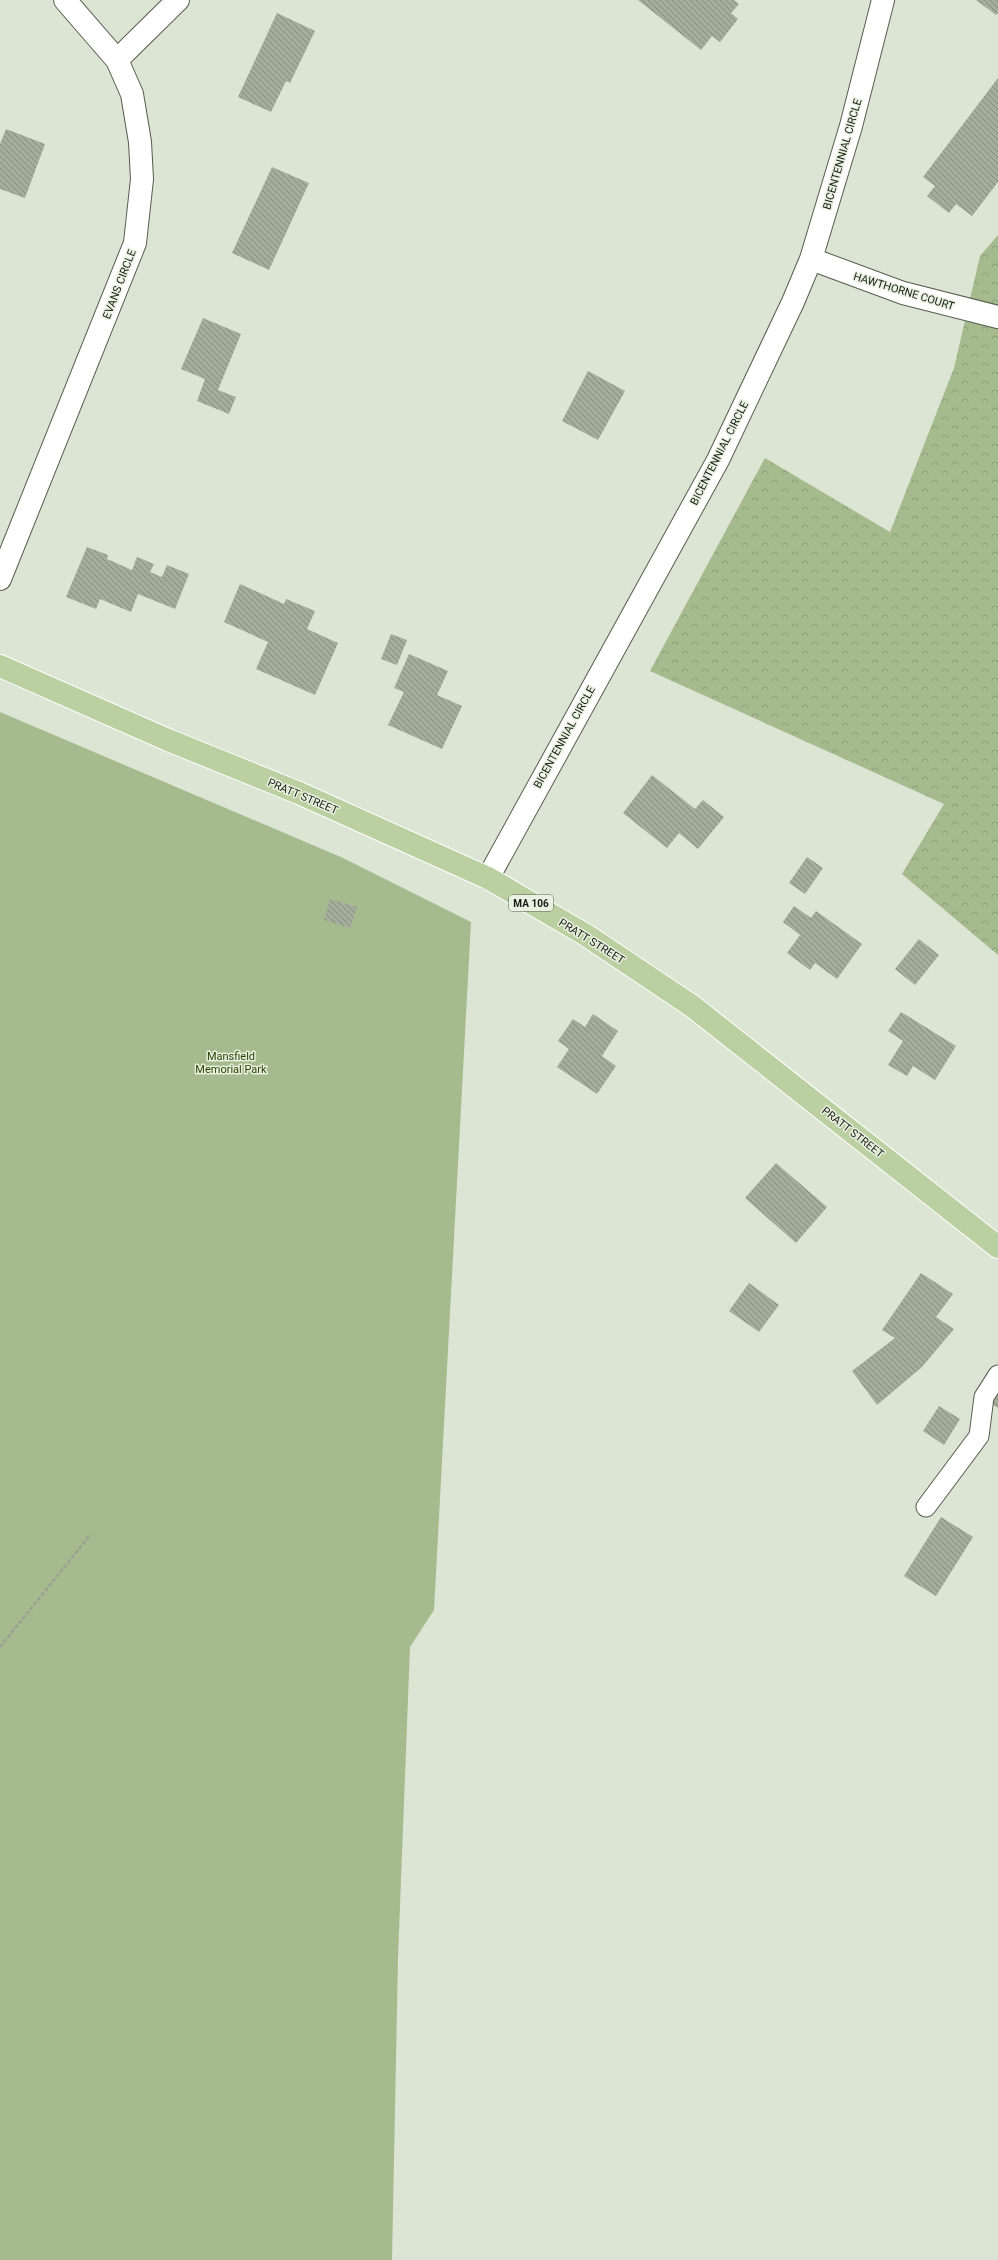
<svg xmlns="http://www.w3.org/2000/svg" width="998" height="2260" font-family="Roboto,sans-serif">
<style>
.forest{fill:url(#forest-crowns)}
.green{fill:#a5bb8d}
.building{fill:url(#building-back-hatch)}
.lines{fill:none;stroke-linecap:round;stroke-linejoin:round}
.service-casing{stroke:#565d4e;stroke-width:21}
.minor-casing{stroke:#565d4e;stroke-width:24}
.primary-casing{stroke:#fff;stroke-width:24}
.path{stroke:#9aa093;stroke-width:2.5;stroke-dasharray:4 2;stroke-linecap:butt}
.service{stroke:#fff;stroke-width:19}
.minor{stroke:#fff;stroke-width:22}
.primary{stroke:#bbd0a0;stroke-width:22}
.labels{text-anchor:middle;stroke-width:3;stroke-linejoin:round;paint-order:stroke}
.shield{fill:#e9f1e0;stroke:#585d53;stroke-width:1}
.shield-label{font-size:10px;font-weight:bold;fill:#1a1d17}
.street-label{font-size:11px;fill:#1a1d17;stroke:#e9f1e0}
.park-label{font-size:11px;fill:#2a4000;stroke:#e9f1e0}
</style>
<defs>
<pattern id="forest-crowns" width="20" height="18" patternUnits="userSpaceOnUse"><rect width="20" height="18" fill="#a5bb8d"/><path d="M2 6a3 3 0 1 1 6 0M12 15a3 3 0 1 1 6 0" fill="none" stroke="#8da079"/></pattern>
<pattern id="building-back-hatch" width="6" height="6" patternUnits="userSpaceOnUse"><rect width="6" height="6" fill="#a4ac9c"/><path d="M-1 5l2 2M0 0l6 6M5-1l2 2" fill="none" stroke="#858b7e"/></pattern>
</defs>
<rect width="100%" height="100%" fill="#dce4d3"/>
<path class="forest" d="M998,235v720l-96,-81 42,-70 -294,-133 115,-213 125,74 64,-164 26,-112z"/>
<path class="green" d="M0,712l343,146 128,64 -37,688 -24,37 -12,311 -6,302h-392z"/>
<path class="building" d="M638,0h96l5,4 -8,9 7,6 -18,23 -8,-6 -11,14z
M976,0h22v13l-2,2z
M277,13l38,18 -25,52 -4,-2 -15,31 -33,-15z
M998,78v104l-26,34 -16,-12 -7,9 -22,-17 8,-10 -12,-9z
M6,129l39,15 -20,54 -25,-9v-45z
M272,167l37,16 -40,87 -37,-17z
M203,318l38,16 -23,56 18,7 -7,17 -32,-13 8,-22 -24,-10z
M588,371l37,20 -27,49 -36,-19z
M87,547l21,8 -1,4 25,11 5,-13 17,7 -4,8 12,5 5,-12 22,9 -14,35 -37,-15 -7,18 -31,-13 -4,10 -30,-12z
M240,584l44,20 2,-5 29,12 -8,18 31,14 -23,52 -59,-26 12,-27 -44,-20z
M391,634l16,6 -10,25 -16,-6z
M409,654l39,17 -11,24 25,11 -20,43 -54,-24 16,-33 -10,-4z
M652,775l43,34 8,-9 21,17 -26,32 -19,-16 -12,15 -44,-35z
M807,857l16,11 -18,26 -16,-11z
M330,899l27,8 -7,21 -26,-8z
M794,906l17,12 5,-7 46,33 -25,35 -22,-16 -5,7 -23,-17 13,-18 -17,-13z
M919,939l20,16 -24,30 -20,-16z
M901,1012l55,34 -21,34 -22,-14 -6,10 -19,-11 15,-24 -15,-10z
M593,1014l25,17 -16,25 14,10 -19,28 -40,-27 12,-18 -11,-8 15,-22 12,8z
M776,1163l51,44 -31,36 -51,-45z
M921,1273l32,21 -17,23 18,12 -32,38 -45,38 -25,-34 43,-33 -13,-8z
M749,1283l30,22 -20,27 -30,-21z
M998,1392v16l-8,-5z
M939,1406l21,13 -16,26 -21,-14z
M941,1517l32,20 -37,59 -32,-20z"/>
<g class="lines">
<defs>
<path id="service" d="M926,1507l53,-71 5,-39 14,-22"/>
<path id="minor" d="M65,0l52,60
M811,259l92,34 95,24
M0,579l135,-336 7,-64 -2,-37 -8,-48 -15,-34 61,-60
M488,878l230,-418 75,-158 18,-43 40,-133 32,-126"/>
<path id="primary" d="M0,666l168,74 131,53 189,85 98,57 106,71 306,241"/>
</defs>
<use href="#service" class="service-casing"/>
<use href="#minor" class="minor-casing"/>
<use href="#primary" class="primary-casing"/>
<path class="path" d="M0,1647l91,-113"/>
<use href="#service" class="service"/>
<use href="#minor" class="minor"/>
<use href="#primary" class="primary"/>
</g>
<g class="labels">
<rect class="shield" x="509" y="895" width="44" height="16" rx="3"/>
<g class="shield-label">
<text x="531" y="907">MA 106</text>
</g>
<g class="street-label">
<text transform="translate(842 154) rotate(-74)" y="4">BICENTENNIAL CIRCLE</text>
<text transform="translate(119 284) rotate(-69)" y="4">EVANS CIRCLE</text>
<text transform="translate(904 291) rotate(17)" y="4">HAWTHORNE COURT</text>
<text transform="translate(719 453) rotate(-63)" y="4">BICENTENNIAL CIRCLE</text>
<text transform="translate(564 737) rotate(-61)" y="4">BICENTENNIAL CIRCLE</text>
<text transform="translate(303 796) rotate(23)" y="4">PRATT STREET</text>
<text transform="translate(592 941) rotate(32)" y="4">PRATT STREET</text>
<text transform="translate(853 1132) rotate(38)" y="4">PRATT STREET</text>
</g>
<g class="park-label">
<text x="231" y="1060">Mansfield<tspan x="231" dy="13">Memorial Park</tspan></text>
</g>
</g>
</svg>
